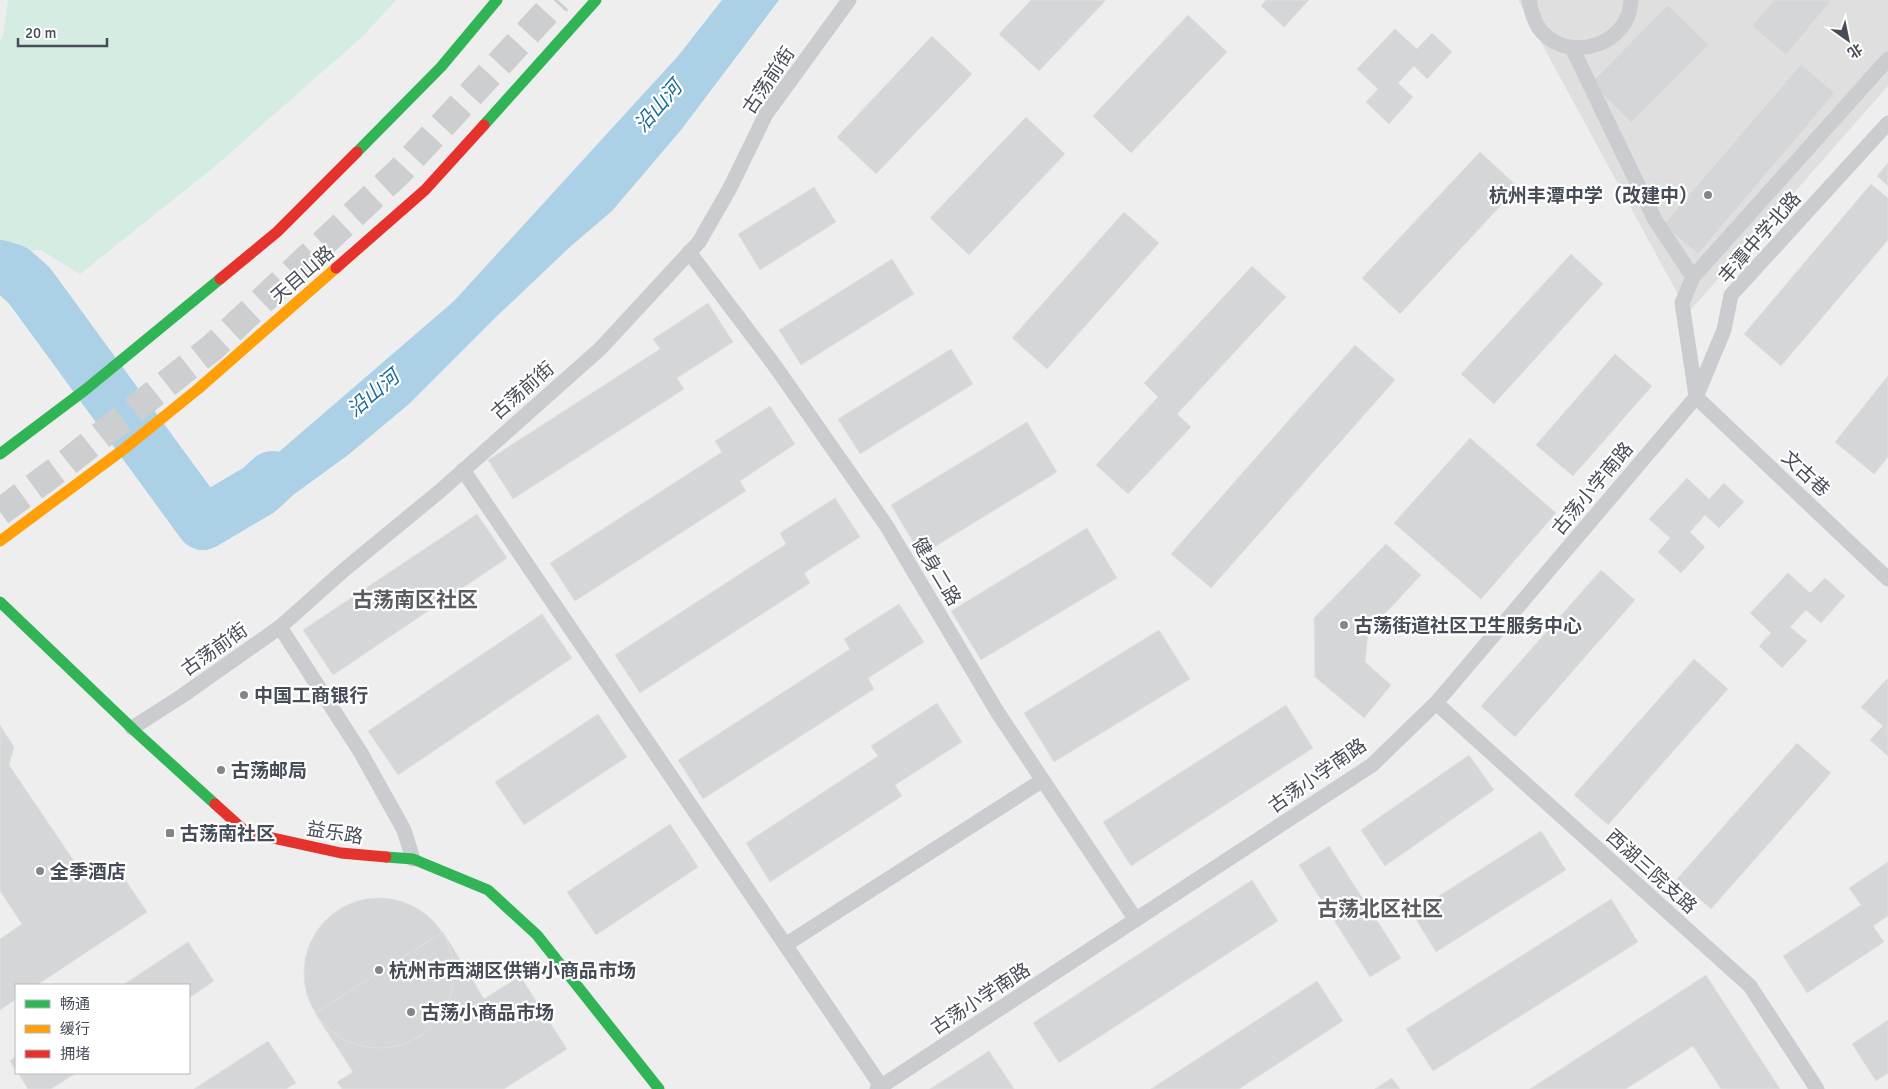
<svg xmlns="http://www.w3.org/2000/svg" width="1888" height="1089" font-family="Signika,'Noto Sans SC',sans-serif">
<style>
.education{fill:#e0dfdf}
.green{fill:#d4ece1}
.water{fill:#acd1e6}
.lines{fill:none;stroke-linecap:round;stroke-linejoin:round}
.river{stroke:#acd1e6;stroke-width:54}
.building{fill:#d5d6d8;stroke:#dfe0e1}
.highway-tunnel{stroke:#cdced0;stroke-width:28;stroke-dasharray:28 14;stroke-linecap:butt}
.lane{stroke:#cacccf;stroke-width:15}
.fast{stroke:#30b455;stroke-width:11}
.slow{stroke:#ff9f0a;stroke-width:11}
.jam{stroke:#e5322d;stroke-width:11}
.poi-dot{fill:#81858c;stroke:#fff;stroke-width:2}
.labels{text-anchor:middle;stroke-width:4.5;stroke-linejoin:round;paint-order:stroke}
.street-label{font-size:19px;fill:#474d58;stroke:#fff}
.poi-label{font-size:19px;font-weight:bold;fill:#474d58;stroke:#fff;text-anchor:start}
.water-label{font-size:20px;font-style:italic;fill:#196b99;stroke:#fff}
.quarter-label{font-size:21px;font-weight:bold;fill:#5a5c61;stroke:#fff}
</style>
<rect width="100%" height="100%" fill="#eee"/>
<path class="education" d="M1518,0h370v86l-200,227z"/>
<path class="green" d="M8,0h388l-33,36 -150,132 -133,106 -39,-24 -27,1 -14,4v-214l3,-6z"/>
<path class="water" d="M722,0h57l-98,130 -69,81 -41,35 -75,71 -87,87 -61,51 -59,43 -68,40 -18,-33 28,-14 35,-28 188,-162 224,-245z"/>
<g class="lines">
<path class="river" d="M0,267l13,4 16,14 174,238 56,-33 13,-12"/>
</g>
<path class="building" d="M1031,0h75l-67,71 -40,-37z
M1266,0h43l-25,27 -23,-21z
M1774,0h58l-46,55 -34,-29z
M1668,5l41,40 -78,78 -40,-40z
M1188,15l39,37 -96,101 -38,-37z
M1395,29l22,20 15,-16 20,19 -25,27 -13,-13 -16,17 15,14 -24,27 -23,-22 12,-13 -21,-20z
M932,36l40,38 -96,100 -39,-37z
M1801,64l34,29 -137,161 -35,-29z
M1026,117l39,37 -96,101 -39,-37z
M1480,152l38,35 -118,127 -38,-36z
M1888,163v23l-11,-10z
M1871,184l17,14v42l-107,126 -37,-32z
M814,187l22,35 -76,48 -22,-36z
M1124,212l35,31 -112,126 -35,-31z
M1571,254l32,30 -109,120 -33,-30z
M892,259l22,35 -113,71 -22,-35z
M1252,266l34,31 -109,117 14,13 -63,67 -32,-29 62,-68 -14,-14z
M708,303l25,39 -56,36 7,11 -171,110 -25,-39 172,-111 -7,-10z
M1355,345l40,35 -184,208 -40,-34z
M951,349l22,35 -113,70 -22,-35z
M1615,354l37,32 -79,90 -37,-31z
M1888,376v81l-14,17 -39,-32z
M770,406l25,38 -55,37 6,10 -171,110 -25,-38 172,-111 -7,-11z
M1027,422l30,50 -136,83 -30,-50z
M1470,438l86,75 -75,86 -87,-76z
M1687,478l22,21 15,-16 20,19 -25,26 -14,-13 -15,17 15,15 -24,26 -23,-21 12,-14 -21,-19z
M835,498l25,39 -56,36 6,10 -170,110 -25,-38 171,-111 -6,-11z
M477,514l30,44 -174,117 -30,-45z
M1087,528l30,50 -136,82 -30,-49z
M1386,544l35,31 -53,57 -3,30 26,23 -27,33 -49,-41 -1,-59z
M1601,570l34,30 -120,137 -34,-31z
M1788,573l22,20 15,-15 20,18 -24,27 -15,-13 -16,17 17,14 -25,27 -23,-22 12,-13 -21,-20z
M899,604l25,38 -56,36 6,11 -171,110 -25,-39 172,-111 -6,-10z
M542,614l30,44 -174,117 -30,-44z
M1159,630l31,49 -136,83 -30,-49z
M1694,659l34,30 -120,136 -34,-30z
M1888,678v78l-18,-16 13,-14 -22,-19z
M937,703l25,39 -67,43 7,11 -132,86 -24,-39 132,-87 -7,-10z
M1286,705l27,43 -182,118 -28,-44z
M598,714l29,43 -103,68 -29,-43z
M0,725l14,22 -5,18 77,114 27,-17 34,50 -110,73h-21v14l-16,11v-71l22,-15 -22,-33z
M1797,743l34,30 -120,136 -34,-30z
M1469,755l25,35 -109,76 -24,-36z
M670,824l28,43 -102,68 -29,-43z
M1541,831l25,39 -130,82 -24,-39z
M1329,846l72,112 -31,19 -71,-112z
M1888,862v54l-15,10 11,16 -77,51 -24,-37 78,-51 -12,-17z
M1252,880l26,41 -219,142 -26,-40z
M304 973a75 75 0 1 1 150 0a75 75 0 1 1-150 0Z
M1611,899l27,43 -205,129 -27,-42z
M443,932l41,67 36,-23 47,73 -63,40h-162l-5,-7 16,-10 -38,-59z
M188,942l26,39 -25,17v-13h-66z
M1706,975l74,114h-59l-28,-43 -67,43h-96z
M1317,981l26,40 -104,68h-88z
M1888,1020v53l-12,8 -24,-37z
M268,1041l28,42 -10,6h-92z
M989,1051l25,38h-84z
M16,1056v15l-6,-10z
M18,1073h58l-25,16h-23z
M1392,1078l8,11h-25z"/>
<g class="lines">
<path class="highway-tunnel" d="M0,512l64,-47 149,-118 186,-175 159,-172"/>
<path class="lane" d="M1529,0c2,11 5,23 13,32 29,32 88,12 89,-32
M1572,48l83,172 38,57 195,-218
M689,252l86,114 111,159 112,188 138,207
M1693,277l-11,26 14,93
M1696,397l192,182
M463,470l418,616
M280,627l81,126 43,77 9,29
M1436,703l314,283 67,103
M132,728l50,-32 98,-69 64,-57 96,-79 160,-142 99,-107 31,-54 36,-74 83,-114
M785,945l258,-165
M877,1089l495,-324 64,-62 260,-306 28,-67 7,-35 157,-172"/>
<path class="fast" d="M484,125l112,-125
M357,152l84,-85 56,-67
M0,454l85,-64 135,-111
M0,602l137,131 78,71
M386,857l27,2 75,31 49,45 122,154"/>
<path class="slow" d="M0,541l124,-92 74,-60 138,-121"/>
<path class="jam" d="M336,268l89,-78 59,-65
M220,279l57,-47 80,-80
M215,804l31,28 95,21 45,4"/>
</g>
<g class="poi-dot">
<circle cx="1708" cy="195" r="5"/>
<circle cx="1344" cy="625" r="5"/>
<circle cx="244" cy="695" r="5"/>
<circle cx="221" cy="770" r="5"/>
<rect x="165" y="828" width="10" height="10" rx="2.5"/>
<circle cx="40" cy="871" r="5"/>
<circle cx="379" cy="970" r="5"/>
<circle cx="411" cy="1012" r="5"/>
</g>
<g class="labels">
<g class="street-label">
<text transform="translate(768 80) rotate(-56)" y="7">古荡前街</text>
<text transform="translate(1759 237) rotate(-49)" y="7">丰潭中学北路</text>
<text transform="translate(302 274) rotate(-41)" y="7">天目山路</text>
<text transform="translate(522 390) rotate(-41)" y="7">古荡前街</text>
<text transform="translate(1806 473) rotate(43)" y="7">文古巷</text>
<text transform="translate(1592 488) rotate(-50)" y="7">古荡小学南路</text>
<text transform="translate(937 571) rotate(59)" y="7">健身二路</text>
<text transform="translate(214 649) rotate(-35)" y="7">古荡前街</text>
<text transform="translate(1317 775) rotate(-35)" y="7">古荡小学南路</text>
<text transform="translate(335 832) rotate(9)" y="7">益乐路</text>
<text transform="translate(1652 871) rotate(42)" y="7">西湖三院支路</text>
<text transform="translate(980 998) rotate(-33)" y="7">古荡小学南路</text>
</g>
<g class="poi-label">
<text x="1698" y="202" text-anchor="end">杭州丰潭中学（改建中）</text>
<text x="1354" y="632">古荡街道社区卫生服务中心</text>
<text x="254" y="702">中国工商银行</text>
<text x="231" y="777">古荡邮局</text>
<text x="180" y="840">古荡南社区</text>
<text x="50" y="878">全季酒店</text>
<text x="389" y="977">杭州市西湖区供销小商品市场</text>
<text x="421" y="1019">古荡小商品市场</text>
</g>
<g class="water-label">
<text transform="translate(658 106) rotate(-49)" y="7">沿山河</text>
<text transform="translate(373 393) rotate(-40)" y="7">沿山河</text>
</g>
<g class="quarter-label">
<text x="415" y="607">古荡南区社区</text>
<text x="1380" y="916">古荡北区社区</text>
</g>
</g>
<rect x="15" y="984" width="175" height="90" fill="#ffffff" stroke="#b5b8bc"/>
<rect x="25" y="1000" width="25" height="8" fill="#30b455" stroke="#b5b8bc"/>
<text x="60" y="1009" font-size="15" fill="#474d58">畅通</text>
<rect x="25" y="1025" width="25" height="8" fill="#ff9f0a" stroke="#b5b8bc"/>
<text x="60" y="1034" font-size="15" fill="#474d58">缓行</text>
<rect x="25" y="1050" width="25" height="8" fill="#e5322d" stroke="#b5b8bc"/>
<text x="60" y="1059" font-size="15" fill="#474d58">拥堵</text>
<g transform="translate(1848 40) rotate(147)" stroke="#ffffff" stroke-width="4" paint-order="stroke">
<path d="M0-4L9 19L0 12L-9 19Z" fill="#474d58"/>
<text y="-8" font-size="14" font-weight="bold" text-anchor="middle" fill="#474d58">北</text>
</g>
<path d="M18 38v8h89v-8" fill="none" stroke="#474d58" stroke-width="2.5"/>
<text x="25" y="38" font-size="15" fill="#474d58" stroke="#ffffff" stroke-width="4" paint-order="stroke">20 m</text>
</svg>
